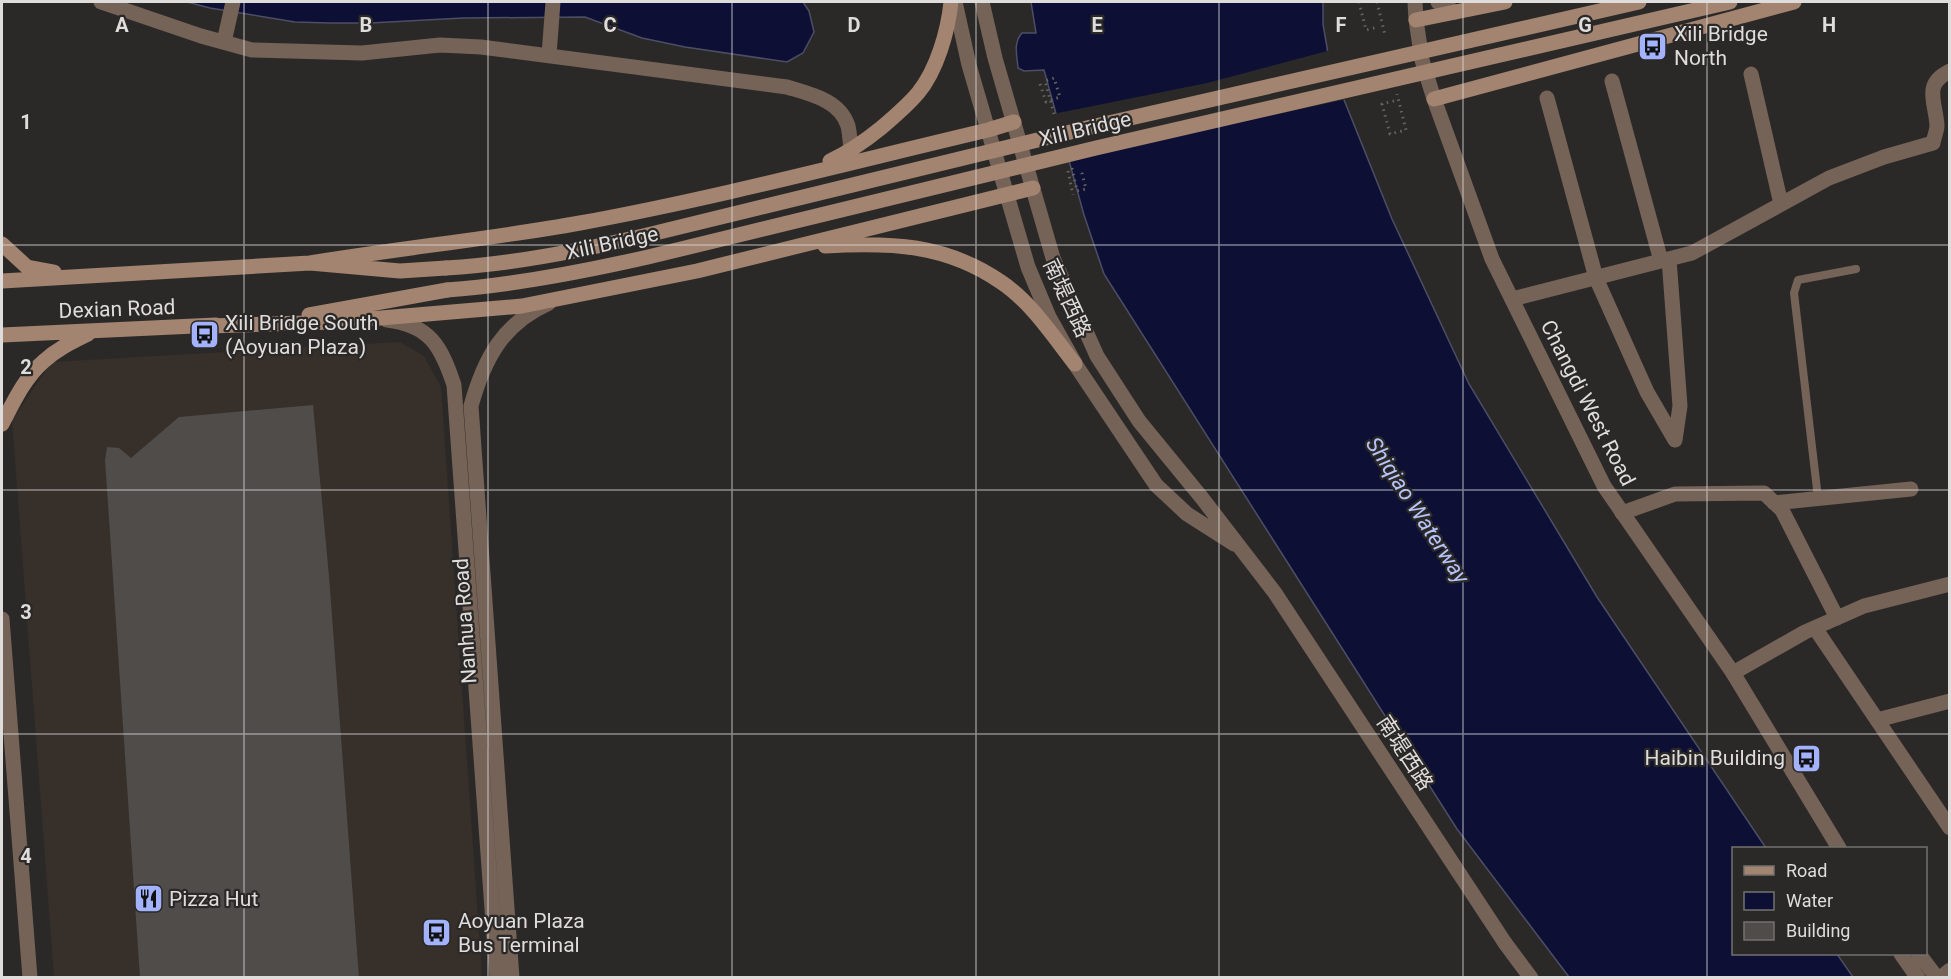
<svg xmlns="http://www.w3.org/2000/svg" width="1951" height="979" font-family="Roboto,'Noto Sans SC',sans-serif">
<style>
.built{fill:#372f29}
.water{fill:#0d1034;stroke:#4c4e66;stroke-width:1.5}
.pier{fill:#2b2927}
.building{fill:#4f4c4a}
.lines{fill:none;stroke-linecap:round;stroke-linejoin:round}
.path{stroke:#666462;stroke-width:3;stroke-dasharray:1.5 4.5;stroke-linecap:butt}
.service{stroke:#766357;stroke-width:8}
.minor{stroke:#766357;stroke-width:15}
.tertiary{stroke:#766357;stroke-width:15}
.secondary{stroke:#a28470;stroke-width:15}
.secondary-bridge{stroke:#a28470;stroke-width:15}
.grid{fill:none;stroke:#dfdddc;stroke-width:1.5;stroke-opacity:0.55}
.labels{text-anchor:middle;stroke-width:4.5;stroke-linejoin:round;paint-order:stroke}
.poi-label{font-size:21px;fill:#dfdddc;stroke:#2b2927;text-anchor:start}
.street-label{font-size:21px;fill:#dfdddc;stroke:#2b2927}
.water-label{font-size:22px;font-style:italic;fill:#b7c4fb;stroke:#2b2927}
.grid-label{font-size:20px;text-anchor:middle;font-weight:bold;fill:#dfdddc;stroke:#2b2927;stroke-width:4.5;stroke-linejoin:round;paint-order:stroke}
</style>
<rect width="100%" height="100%" fill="#2b2927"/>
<path class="built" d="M400,342l24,14 17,31 41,590h-428l-42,-557 40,-58z"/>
<path class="water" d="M187,2h616l6,9 5,21 -11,21 -16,9 -102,-15 -43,-9 -57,-21 -122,1 -93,5h-40l-35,-1 -85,-14z
M1031,2h292v22l7,41 62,154 77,165 128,213 169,251h-32v106h103l16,23h-284l-112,-148 -353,-555 -20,-59 -40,-145 -20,1 -6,-3c-1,-13 -5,-25 4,-35h14z"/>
<path class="pier" d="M1331,50l2,15 14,34 -281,61 -13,-46 154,-31z"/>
<path class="building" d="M313,405l16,171 30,402h-219l-35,-518 2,-13 12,1 12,10 48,-41z"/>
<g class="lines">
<path class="path" d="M1359,2l7,28 12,-3
M1377,2l8,33
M1040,84l6,18 14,-5 -6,-19 -9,3 9,33
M1394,101l-12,3 8,30 16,-4 -9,-36
M1072,168l5,23 9,-2 -5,-20
M1068,171l5,24"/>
<path class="service" d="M1818,498l-24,-205 4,-13 58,-11"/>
<path class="minor" d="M101,2l100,34 51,14 110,3 78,-8 41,2 306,40c23,7 53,13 61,39 2,8 2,17 3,24
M224,42l9,-40
M549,55l4,-53
M1751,74l30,130
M1612,81l49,180
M1547,98l49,180 51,114 28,48
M1669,259l11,147 -5,34
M1512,299l180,-46 137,-75 55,-21 49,-14c1,-6 4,-12 4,-18 -2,-25 -14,-41 13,-54
M1774,503l137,-14
M1622,513l53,-19 89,-1 18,17 55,108
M1815,628l135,200
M1733,673l72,-41 59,-26 86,-22
M1877,720l73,-19
M1940,978l10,-8"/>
<path class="tertiary" d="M955,2l14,63 59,202 21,50 28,50 79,118 31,29 47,30
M982,2l13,56 58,200 44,98 42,65 63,77 73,95 230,350 26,35
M1415,2l1,18 6,40 12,39 58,160 112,227 129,187 106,175
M1438,2l17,10
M387,320c43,5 54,26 67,65l43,593
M2,619l28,359
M1901,954l17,24
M1919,954l18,24
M512,978l-41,-572c13,-47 32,-83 78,-103"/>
<path class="secondary" d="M1416,20l89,-18
M1434,99l360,-97
M830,161c19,-9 35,-20 51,-33 13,-11 26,-22 37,-35 19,-23 30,-62 33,-91
M2,244l25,23 27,5
M825,246c65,-4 121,-2 176,36 30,20 52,54 74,82
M310,263c90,-15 181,-24 270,-40 137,-25 272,-61 408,-93l26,-8
M2,281l308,-18 90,8 46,-3
M309,315l138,-25
M209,326l125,-4 188,-16 175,-35 336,-83
M2,335l214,-10
M2,424c11,-21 23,-47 42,-63 13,-12 28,-19 44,-27"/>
<path class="secondary-bridge" d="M446,268c67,-4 132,-17 197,-32l448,-109 548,-125
M447,290c69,-5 135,-18 201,-33l448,-109 634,-146"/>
</g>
<path class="grid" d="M244,2v976M488,2v976M732,2v976M976,2v976M1219,2v976M1463,2v976M1707,2v976M2,245h1948M2,490h1948M2,734h1948"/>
<defs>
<symbol id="bus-square" viewBox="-11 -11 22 22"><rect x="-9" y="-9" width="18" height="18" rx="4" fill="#a3b2fd" stroke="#2b2927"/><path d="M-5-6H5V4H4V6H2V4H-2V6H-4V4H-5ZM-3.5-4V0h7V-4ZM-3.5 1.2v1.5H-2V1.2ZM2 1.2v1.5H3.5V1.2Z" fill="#111"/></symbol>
<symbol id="restaurant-square" viewBox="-11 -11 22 22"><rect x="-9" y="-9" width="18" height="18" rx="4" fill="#a3b2fd" stroke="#2b2927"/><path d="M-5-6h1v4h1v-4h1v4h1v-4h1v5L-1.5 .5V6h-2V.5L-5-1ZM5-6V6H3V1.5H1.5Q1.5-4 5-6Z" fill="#111"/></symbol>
</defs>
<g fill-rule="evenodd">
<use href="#bus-square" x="1636" y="30" width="33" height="33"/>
<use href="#bus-square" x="188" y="318" width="33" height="33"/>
<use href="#bus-square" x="1790" y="742" width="33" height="33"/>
<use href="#restaurant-square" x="132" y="882" width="33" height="33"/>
<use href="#bus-square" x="420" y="916" width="33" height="33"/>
</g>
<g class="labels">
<g class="poi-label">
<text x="1674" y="41">Xili Bridge<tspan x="1674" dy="24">North</tspan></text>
<text x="225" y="330">Xili Bridge South<tspan x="225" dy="24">(Aoyuan Plaza)</tspan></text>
<text x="1785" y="765" text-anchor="end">Haibin Building</text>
<text x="169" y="906">Pizza Hut</text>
<text x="458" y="928">Aoyuan Plaza<tspan x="458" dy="24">Bus Terminal</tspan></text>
</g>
<g class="street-label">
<text transform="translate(1085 129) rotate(-13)" y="7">Xili Bridge</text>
<text transform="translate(612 243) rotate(-12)" y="7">Xili Bridge</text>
<text transform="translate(1067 298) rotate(65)" y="7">南堤西路</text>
<text transform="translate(117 309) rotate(-2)" y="7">Dexian Road</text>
<text transform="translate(1588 403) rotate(63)" y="7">Changdi West Road</text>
<text transform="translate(465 621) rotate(-94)" y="7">Nanhua Road</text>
<text transform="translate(1405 753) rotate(57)" y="7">南堤西路</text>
</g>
<g class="water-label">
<text transform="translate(1418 510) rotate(57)" y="8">Shiqiao Waterway</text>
</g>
</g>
<g class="grid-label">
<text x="122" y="32">A</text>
<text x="366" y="32">B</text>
<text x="610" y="32">C</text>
<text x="854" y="32">D</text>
<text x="1097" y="32">E</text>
<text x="1341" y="32">F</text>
<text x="1585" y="32">G</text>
<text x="1829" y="32">H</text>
<text x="26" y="129">1</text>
<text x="26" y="374">2</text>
<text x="26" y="619">3</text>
<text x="26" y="863">4</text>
</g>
<rect width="1951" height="979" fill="none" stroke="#dfdddc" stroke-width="6"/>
<rect x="1732" y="847" width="195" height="108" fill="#2b2927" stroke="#73716f" stroke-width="1.5"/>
<rect x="1744" y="866" width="30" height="9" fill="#a28470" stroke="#73716f" stroke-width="1.5"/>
<text x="1786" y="877" font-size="18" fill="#dfdddc">Road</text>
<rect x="1744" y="892" width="30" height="18" fill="#0d1034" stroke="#73716f" stroke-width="1.5"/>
<text x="1786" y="907" font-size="18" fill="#dfdddc">Water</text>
<rect x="1744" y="922" width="30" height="18" fill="#4f4c4a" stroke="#73716f" stroke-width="1.5"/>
<text x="1786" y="937" font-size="18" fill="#dfdddc">Building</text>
</svg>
